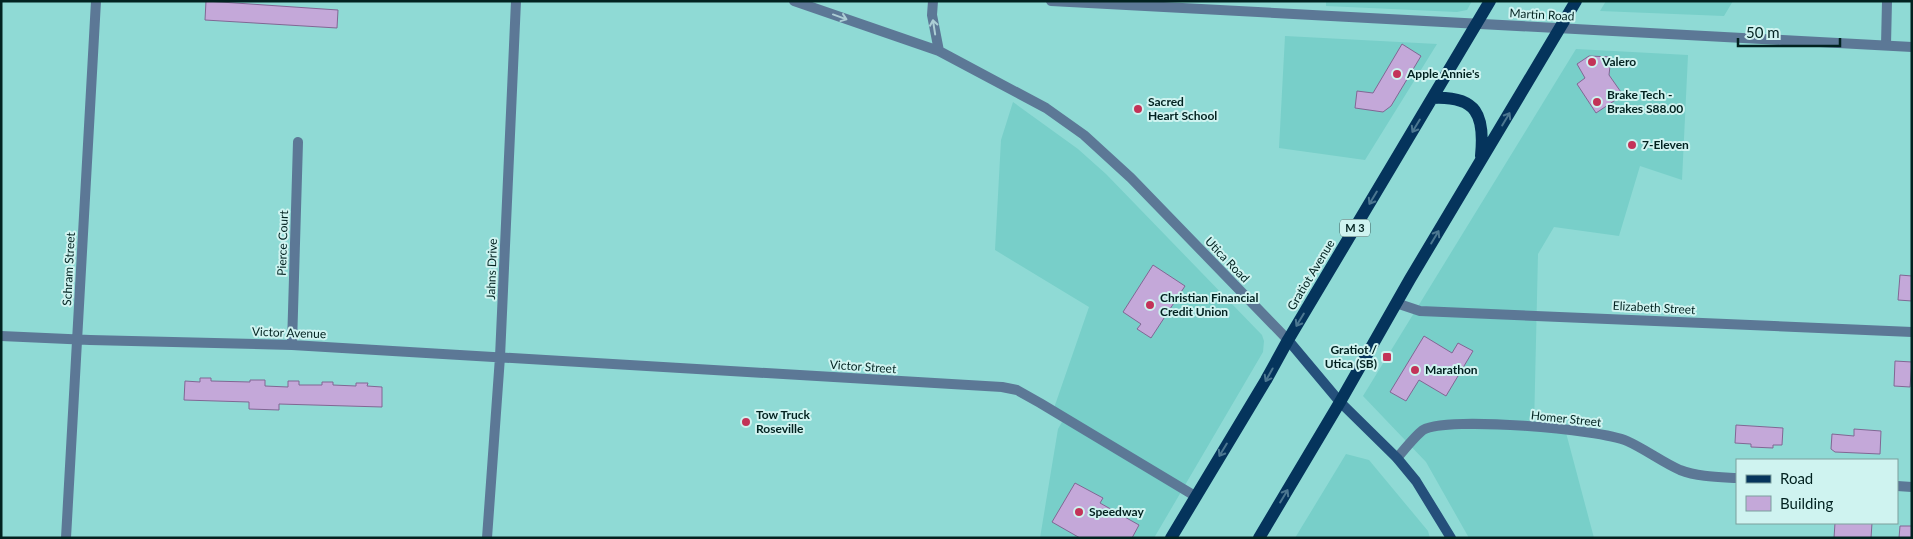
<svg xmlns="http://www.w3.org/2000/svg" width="1913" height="539" font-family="Lato,sans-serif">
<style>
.built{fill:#78cfc9}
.building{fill:#c4a8d9;stroke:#816794}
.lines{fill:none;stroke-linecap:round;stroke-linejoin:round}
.minor{stroke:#5c7896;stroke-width:10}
.tertiary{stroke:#5c7896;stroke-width:10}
.secondary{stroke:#25507b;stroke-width:10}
.primary{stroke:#05345c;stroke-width:12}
.oneway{stroke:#acced5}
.oneway2{stroke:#4c7790}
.poi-dot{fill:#c33358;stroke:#cff3f0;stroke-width:2}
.labels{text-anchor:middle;stroke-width:4;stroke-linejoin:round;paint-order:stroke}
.shield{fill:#cff3f0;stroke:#40615e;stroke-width:1}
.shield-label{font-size:11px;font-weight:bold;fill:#022220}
.street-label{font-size:12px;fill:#022220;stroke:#cff3f0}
.poi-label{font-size:12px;font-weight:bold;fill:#022220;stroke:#cff3f0;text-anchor:start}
</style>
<rect width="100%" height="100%" fill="#8fdad5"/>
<path class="built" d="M1326,1h146l-5,9 -10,2 -131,-6z
M1606,1h127l-9,15 -124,-5z
M1285,36l152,8 -72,116 -86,-12z
M1576,49l112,6 -6,125 -42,-14 -21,70 -65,-9 -16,27 -4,173 31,2 29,109h-125l-43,-76 -63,-66z
M1013,102l65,47 28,25 156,161 2,6 -1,11 -109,186h-114l18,-109 8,-14 -12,-7 35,-101 -94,-57 6,-110z
M1346,454l23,6 59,71 2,7h-135z"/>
<path class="building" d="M206,1l132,9 -1,18 -132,-8z
M1402,44l19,12 -30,50 -8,6 -28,-4 2,-17 16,2z
M1589,56l22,1 -2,18 14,20 -27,18 -19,-29 8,-6 -8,-14z
M1153,265l32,21 -34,52 -14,-9 4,-5 -18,-12z
M1900,275l12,1v25l-14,-1z
M1424,336l28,17 6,-10 15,8 -27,45 -27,-16 -13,21 -16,-9z
M1895,361l17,1 -2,25 -16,-1z
M200,378h11v3l39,1v-2h15v6l23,1v-6h11v4h23v-3h11v3l23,1v-3h12l-1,3 15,1v20l-103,-3v6l-30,-1v-7l-65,-2 1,-19 15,1z
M1736,425l47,3 -1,17h-9v3l-22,-1v-3l-16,-1z
M1854,429l27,2 -1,23 -45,-2 -4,-3 1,-15 22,2z
M1075,483l28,15 -3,5 39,22 -7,13h-52l-28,-16z
M1835,523h37l-1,15h-37z
M1900,526h12v12h-13z"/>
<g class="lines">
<path class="minor" d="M794,1l145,50 107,57 38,27 47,43 157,162
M933,1l-1,14 7,36
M1886,45l1,-44
M1396,303l24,8 492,21
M1,336l89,4 202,5 710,42 15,3 23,13 155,93
M292,345l6,-203
M1397,458c7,-8 18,-22 26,-28 24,-14 177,-1 204,11 18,8 35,21 53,29 18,7 38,7 57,8
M1897,486l15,1
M66,538l30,-537
M487,538l13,-181 16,-356"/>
<path class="tertiary" d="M1051,1l861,46"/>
<path class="secondary" d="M1288,340l52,62 57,56 19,23 35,57"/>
<path class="primary" d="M1433,98c44,-2 52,17 48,58
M1171,538l95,-158 22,-40 202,-339
M1259,538l81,-136 70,-123 166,-278"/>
</g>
<defs><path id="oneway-shaft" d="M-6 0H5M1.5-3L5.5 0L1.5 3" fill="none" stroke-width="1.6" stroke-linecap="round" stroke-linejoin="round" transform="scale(1.25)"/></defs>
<g class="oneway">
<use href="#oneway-shaft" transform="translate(840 17) rotate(20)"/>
<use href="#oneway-shaft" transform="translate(934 27) rotate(-99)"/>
</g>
<g class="oneway2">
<use href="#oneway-shaft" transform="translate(1506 119) rotate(-59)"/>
<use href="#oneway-shaft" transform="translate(1416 126) rotate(121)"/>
<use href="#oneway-shaft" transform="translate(1373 198) rotate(121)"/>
<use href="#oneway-shaft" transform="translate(1435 237) rotate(-59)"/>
<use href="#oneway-shaft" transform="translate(1300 320) rotate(121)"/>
<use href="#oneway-shaft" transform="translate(1269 375) rotate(119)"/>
<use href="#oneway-shaft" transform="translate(1223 450) rotate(121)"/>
<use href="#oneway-shaft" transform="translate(1284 496) rotate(-59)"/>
</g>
<g class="poi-dot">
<circle cx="1592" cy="62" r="5"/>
<circle cx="1397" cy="74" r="5"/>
<circle cx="1597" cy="102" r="5"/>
<circle cx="1138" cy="109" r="5"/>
<circle cx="1632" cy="145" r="5"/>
<circle cx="1150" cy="305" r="5"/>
<rect x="1382" y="352" width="10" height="10" rx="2.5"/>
<circle cx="1415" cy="370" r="5"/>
<circle cx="746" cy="422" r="5"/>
<circle cx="1079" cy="512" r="5"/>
</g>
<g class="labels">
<rect class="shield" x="1340" y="219.5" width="30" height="17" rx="4"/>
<g class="shield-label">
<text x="1355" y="232">M 3</text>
</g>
<g class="street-label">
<text transform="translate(1542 15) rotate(3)" y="4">Martin Road</text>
<text transform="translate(283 243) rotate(-88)" y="4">Pierce Court</text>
<text transform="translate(1227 260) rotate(46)" y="4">Utica Road</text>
<text transform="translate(69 269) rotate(-87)" y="4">Schram Street</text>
<text transform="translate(492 269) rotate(-88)" y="4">Jahns Drive</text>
<text transform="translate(1311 275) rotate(-59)" y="4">Gratiot Avenue</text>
<text transform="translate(1654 308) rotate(3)" y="4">Elizabeth Street</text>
<text transform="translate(289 333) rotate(2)" y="4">Victor Avenue</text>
<text transform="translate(863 367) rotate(4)" y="4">Victor Street</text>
<text transform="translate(1566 419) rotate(6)" y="4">Homer Street</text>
</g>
<g class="poi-label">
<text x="1602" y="66">Valero</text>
<text x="1407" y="78">Apple Annie's</text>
<text x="1607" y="99">Brake Tech -<tspan x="1607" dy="14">Brakes S88.00</tspan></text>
<text x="1148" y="106">Sacred<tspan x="1148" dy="14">Heart School</tspan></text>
<text x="1642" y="149">7-Eleven</text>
<text x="1160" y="302">Christian Financial<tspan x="1160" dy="14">Credit Union</tspan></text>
<text x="1377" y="354" text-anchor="end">Gratiot /<tspan x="1377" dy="14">Utica (SB)</tspan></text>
<text x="1425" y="374">Marathon</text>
<text x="756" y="419">Tow Truck<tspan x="756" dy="14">Roseville</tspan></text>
<text x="1089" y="516">Speedway</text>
</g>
</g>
<rect width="1913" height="539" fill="none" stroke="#022220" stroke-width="5"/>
<rect x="1736" y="459" width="162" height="65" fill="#cff3f0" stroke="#7d9f9d"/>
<rect x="1746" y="475" width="25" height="8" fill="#05345c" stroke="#7d9f9d"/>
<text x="1780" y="484" font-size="15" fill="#022220">Road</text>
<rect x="1746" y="496" width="25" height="15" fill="#c4a8d9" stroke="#7d9f9d"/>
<text x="1780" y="509" font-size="15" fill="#022220">Building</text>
<path d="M1738 38v8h102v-8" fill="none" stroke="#022220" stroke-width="2.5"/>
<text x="1746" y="38" font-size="15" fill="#022220" stroke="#cff3f0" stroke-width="4" paint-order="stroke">50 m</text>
</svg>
